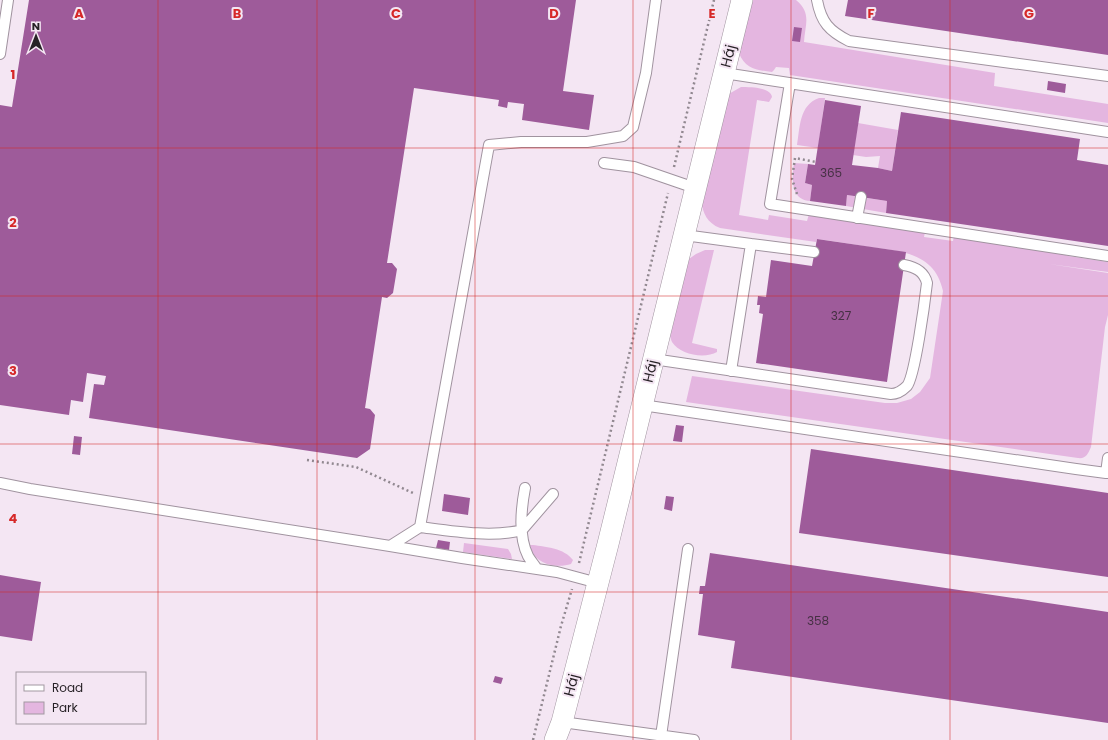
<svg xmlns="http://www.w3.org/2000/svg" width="1108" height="740" font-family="Poppins,sans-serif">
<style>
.green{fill:#e4b6e0}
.building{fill:#9e5b9a}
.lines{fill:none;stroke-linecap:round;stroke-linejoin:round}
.service-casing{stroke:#a0939f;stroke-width:12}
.minor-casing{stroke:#a0939f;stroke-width:22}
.path{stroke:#918890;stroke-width:2.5;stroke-dasharray:2 3;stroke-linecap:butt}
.service{stroke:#fff;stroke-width:10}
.minor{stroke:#fff;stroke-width:21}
.grid{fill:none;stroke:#d62828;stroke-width:1;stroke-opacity:0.55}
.labels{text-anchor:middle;stroke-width:4;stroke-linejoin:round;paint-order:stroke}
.number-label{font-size:12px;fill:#453043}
.street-label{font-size:14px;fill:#272226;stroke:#f4e6f3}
.grid-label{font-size:13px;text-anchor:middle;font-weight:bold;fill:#d62828;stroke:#f4e6f3;stroke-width:4;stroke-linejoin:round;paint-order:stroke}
</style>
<rect width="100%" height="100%" fill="#f4e6f3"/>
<path class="green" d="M753,0h43c16,13 9,25 8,42l191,31 -1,13 114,18v19l-318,-48 -1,-7 -13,-1 -2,3 -2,2c-15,-2 -27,-3 -33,-19l11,-51z
M741,87c8,0 30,0 31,10l-3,5 -12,-2 -18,115 29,5 1,-5 38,6 2,-7 116,18 -1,5 29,4 1,-5 107,17 7,3 40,6v10l-59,-8 59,9v42l-3,12 -14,120c-3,7 -5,12 -13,11l-392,-56 6,-26 193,27h12l14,-4 9,-7 10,-14 13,-87c-8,-38 -42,-40 -74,-44 -17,-3 -35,-6 -52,-8l-1,3 -96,-14c-13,-5 -17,-15 -19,-27l26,-106z
M819,98h6l-7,50 -21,-3c3,-17 2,-40 22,-47z
M858,123l40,7 -6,41 -14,-3 2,-12 -14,1 -13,-2z
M794,163l14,1 -3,19 7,2 -2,16c-20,-1 -18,-24 -16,-38z
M847,195l40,6 -1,12 -40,-7z
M705,250h9l-22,93 25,6v3c-12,7 -37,3 -45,-10 -1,-2 -2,-6 -2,-9l16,-72 10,-7z
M464,543l44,6 3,5 1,5 -49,-7z
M530,545h3c13,2 31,3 40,15l-2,4c-15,5 -38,0 -41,-19z"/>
<path class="building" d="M29,0h547l-13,91 31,4 -5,35 -67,-10 2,-16 -16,-2 -1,6 -9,-2 1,-6 -85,-12 -27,175h5l5,6 -4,24 -6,5 -5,-1 -17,111 5,1 5,6 -5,34 -13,9 -268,-40 5,-34 10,1 2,-9 -19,-3 -4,29 -12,-2 -2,15 -69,-10v-300l12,2z
M848,0h260v55l-263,-39z
M794,27l8,1 -2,14 -8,-1z
M1048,81l18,3 -1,9 -18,-3z
M825,100l36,6 -9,59 26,3 14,3 9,-59 179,27 -3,21 31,5v81l-222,-33 1,-12 -26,-4 -14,-2 -1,11 -36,-5 2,-16 -7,-2 3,-19 7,1z
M817,239l89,13 -19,130 -131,-19 7,-49 -4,-1 1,-8h-3l1,-9 8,1 5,-37 41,6z
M676,425l8,1 -2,16 -9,-1z
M74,436l8,1 -2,18 -8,-1z
M811,449l297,44v84l-309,-44z
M444,494l26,4 -2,17 -26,-4z
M666,496l8,1 -2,14 -8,-2z
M438,540l12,2 -1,8 -13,-2z
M710,553l398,59v111l-377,-55 4,-27 -37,-6 5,-41h-4l1,-8h5z
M0,575l41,7 -9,59 -32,-5z
M495,676l8,2 -2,6 -8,-2z"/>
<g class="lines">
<defs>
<path id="service" d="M817,0c4,22 12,31 32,41l259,35
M0,54l8,-54
M724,73l384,59
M790,83l-20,121 338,52
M604,163l30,4 61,21
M857,218l4,-21
M684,235l67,9
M653,359l238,35c6,0 11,-3 16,-8 8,-10 18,-86 20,-103 -3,-12 -12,-16 -23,-18
M731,371l20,-127 63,8
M642,405l434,64 30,4
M1108,458l-2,15h2
M0,483l30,6 360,57 30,-19c31,4 72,11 102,3l31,-36
M525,488c-4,21 -7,48 3,68 2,4 6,8 9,13
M420,527l69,-382 32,-3h66l36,-6 10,-9 13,-54 10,-73
M390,546l72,12 95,14 41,11
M562,722l132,18
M661,736l27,-187"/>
<path id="minor" d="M555,740l7,-18 46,-178 134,-544"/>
</defs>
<use href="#service" class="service-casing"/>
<use href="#minor" class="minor-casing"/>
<path class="path" d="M674,167l40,-167
M797,194l-5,-15 3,-21 21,4
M307,460l49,7 57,26
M579,563l89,-370
M533,740l28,-114 11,-37"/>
<use href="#service" class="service"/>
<use href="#minor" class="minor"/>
</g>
<path class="grid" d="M158,0v740M317,0v740M475,0v740M633,0v740M791,0v740M950,0v740M0,148h1108M0,296h1108M0,444h1108M0,592h1108"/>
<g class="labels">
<g class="number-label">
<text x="831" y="177">365</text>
<text x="841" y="320">327</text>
<text x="818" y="625">358</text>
</g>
<g class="street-label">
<text transform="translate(728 56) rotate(-76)" y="5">Háj</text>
<text transform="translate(650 371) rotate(-77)" y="5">Háj</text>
<text transform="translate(571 685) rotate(-75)" y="5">Háj</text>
</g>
</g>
<g class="grid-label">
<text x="79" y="18">A</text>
<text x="237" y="18">B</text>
<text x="396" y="18">C</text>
<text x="554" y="18">D</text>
<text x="712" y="18">E</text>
<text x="871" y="18">F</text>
<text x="1029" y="18">G</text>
<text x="13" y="79">1</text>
<text x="13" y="227">2</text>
<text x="13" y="375">3</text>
<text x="13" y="523">4</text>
</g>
<rect x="16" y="672" width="130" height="52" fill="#f4e6f3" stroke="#a298a1"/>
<rect x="24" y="685" width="20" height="6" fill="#ffffff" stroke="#a298a1"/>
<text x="52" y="692" font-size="12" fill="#272226">Road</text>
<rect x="24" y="702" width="20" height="12" fill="#e4b6e0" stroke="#a298a1"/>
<text x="52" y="712" font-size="12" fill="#272226">Park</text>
<g transform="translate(36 36)" stroke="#f4e6f3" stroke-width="3" paint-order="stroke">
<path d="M0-3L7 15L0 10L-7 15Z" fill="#272226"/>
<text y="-6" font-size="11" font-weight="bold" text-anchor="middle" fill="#272226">N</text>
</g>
</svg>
